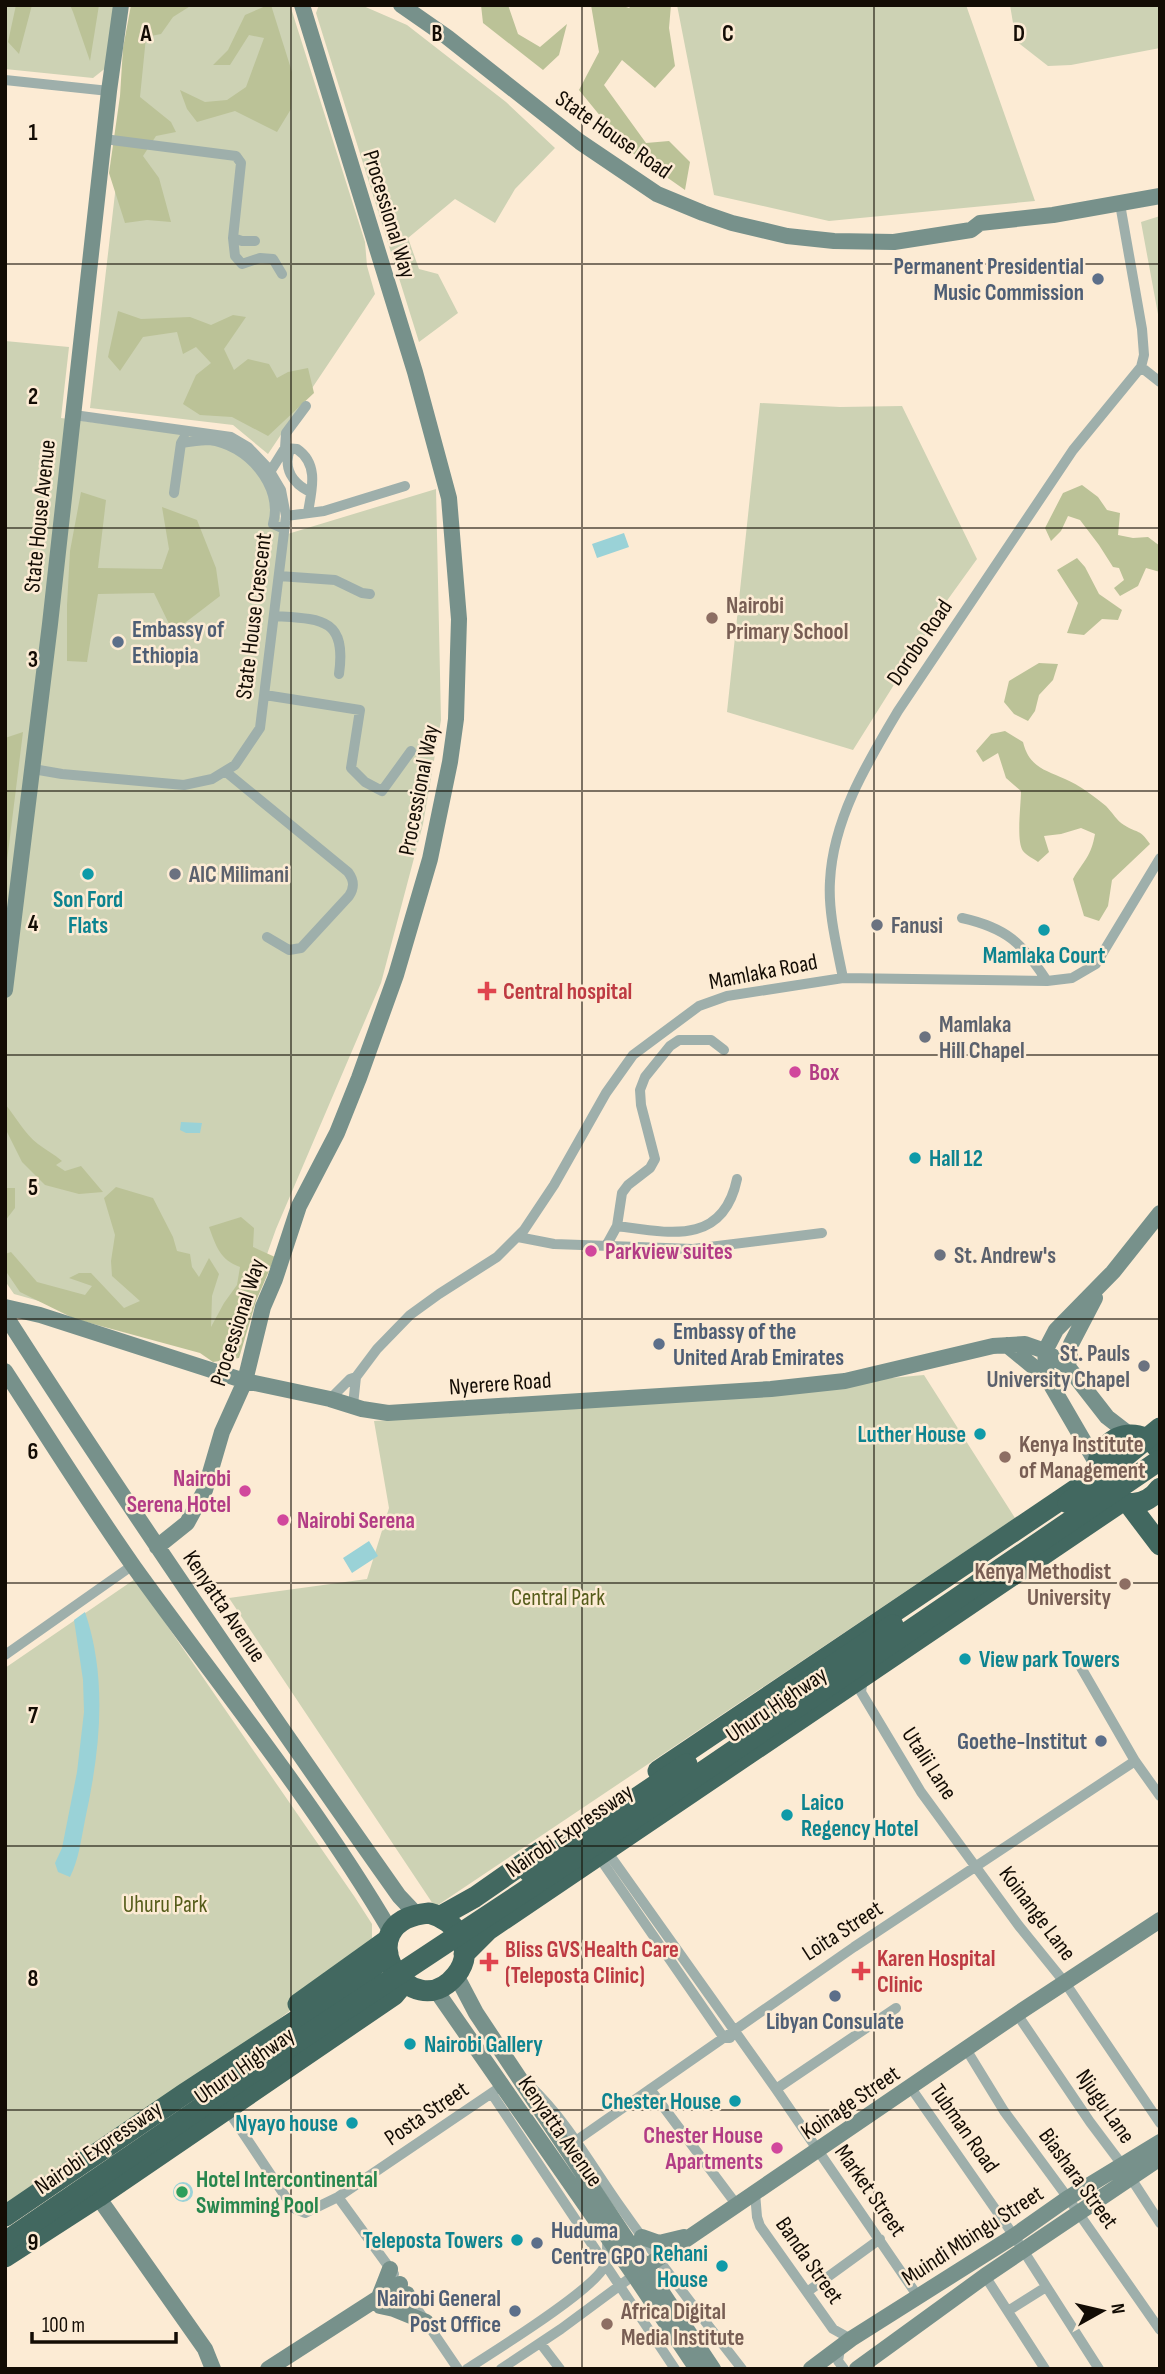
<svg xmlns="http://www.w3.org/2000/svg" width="1165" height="2374" font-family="'Sofia Sans Condensed',sans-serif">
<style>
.green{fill:#cdd2b4}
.forest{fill:#bbc297}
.water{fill:#9ad2d7}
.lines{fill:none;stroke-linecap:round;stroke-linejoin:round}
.street{stroke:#9eafab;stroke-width:10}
.secondary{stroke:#77918b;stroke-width:16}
.highway{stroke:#426860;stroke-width:21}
.highway-bridge{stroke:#426860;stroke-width:21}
.grid{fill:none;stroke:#130c04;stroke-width:2;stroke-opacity:0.55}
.service-dot{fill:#5c6f8a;stroke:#fcebd4;stroke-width:2.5}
.education-dot{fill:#8d6e63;stroke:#fcebd4;stroke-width:2.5}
.culture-dot{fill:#0f9aa8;stroke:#fcebd4;stroke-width:2.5}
.worship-dot{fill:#6b7280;stroke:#fcebd4;stroke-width:2.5}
.health-dot{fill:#e0444e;stroke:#fcebd4;stroke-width:2.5}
.hotel-dot{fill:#d1479c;stroke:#fcebd4;stroke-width:2.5}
.leisure-dot{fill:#2e9e5b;stroke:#fcebd4;stroke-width:2.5}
.labels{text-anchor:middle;stroke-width:5;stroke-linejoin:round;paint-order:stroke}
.street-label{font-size:23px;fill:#130c04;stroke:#fcebd4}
.service-label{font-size:23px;font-weight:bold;fill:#4e5e75;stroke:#fcebd4;text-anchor:end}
.education-label{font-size:23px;font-weight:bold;fill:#785e54;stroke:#fcebd4;text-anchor:start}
.worship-label{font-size:23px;font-weight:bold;fill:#5b616d;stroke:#fcebd4;text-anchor:start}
.culture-label{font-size:23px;font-weight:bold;fill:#0d838f;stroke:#fcebd4;text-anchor:end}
.health-label{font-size:23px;font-weight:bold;fill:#be3a42;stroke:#fcebd4;text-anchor:start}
.hotel-label{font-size:23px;font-weight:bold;fill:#b23c85;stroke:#fcebd4;text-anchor:start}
.park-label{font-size:23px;fill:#555c1a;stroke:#fcebd4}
.leisure-label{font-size:23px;font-weight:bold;fill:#27864d;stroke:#fcebd4;text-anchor:start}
.grid-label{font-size:23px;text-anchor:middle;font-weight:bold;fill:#130c04;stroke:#fcebd4;stroke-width:5;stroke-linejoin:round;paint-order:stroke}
</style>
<rect width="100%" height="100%" fill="#fcebd4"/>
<path class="green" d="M5,5h110l-8,62 -14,11 -88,-9z
M137,5h153l75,237 2,24 8,28 -107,160 -35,-29 -143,-17z
M319,5h42l46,20 99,77 49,46 -40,41 -20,34 -40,-24 -47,39 11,31 19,5 20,39 -39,29 -103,-329z
M677,5h289l69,196 -206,20 -115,-26z
M1010,5h150v43l-89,17 -23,1 -32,-25z
M1160,216v109l-19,-103z
M5,341l64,6 -8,71 157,21 30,14 31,42 2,41 155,-47 5,231 -18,104 -42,159 -105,246 -45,126 -217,-61 -9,-13z
M760,403l80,4 62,-1 75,153 -31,43 -93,148 -126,-38z
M924,1375l91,143 -580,389 -206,-309 138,-19 22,-71 -15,-87 136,-8z
M135,1579l219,317 18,28v26l-147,109 -220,147v-538z"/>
<path class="forest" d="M16,5h16l-13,49 -11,-12z
M70,5h29l-9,56 -17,-49z
M131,5h61l-19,12 -12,17 -15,3 -6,60 31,25 5,10 -20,4 -13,20 16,22 12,44 -24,-2 -22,3 -16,-50 11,-77 3,-48z
M268,5h3l21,67 -1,37 -14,23 -42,-21 -38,11 -10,-13 -7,-19 25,12 22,-2 19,-13 18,-49 -15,-3 -19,30h-17l15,-15 17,-35z
M481,5h27l10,29 22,13 27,-23 -8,31 -16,15 -60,-47z
M591,5h29l9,3 3,-3h39l-2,23 6,38 -20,22 -33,-28 -18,25 42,58 23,-2 21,21 -5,28 -57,-40 -49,-60 20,-38z
M118,311l23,8 49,-2 21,8 22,-10 13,2 -22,32 10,21 14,-11 21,5 8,14 11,-6 20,-4 6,25 -46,43 -36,-19 -32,-2 -17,-11 13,-29 15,-12 -15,-16 -13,7 -6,-22 -34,5 -23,34 -12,-14z
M1082,485l16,12 9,13 13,3 -2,22 15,3 15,-1 12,9v26l-14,-4 -8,18 -18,10 -6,-8 10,-8 -5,-12 -6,-1 -14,-22 -19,-25 -12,-4 -7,15 -10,10 -6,-13 18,-35z
M81,492l25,8 -8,68 64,1 7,-20 -7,-42 35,13 19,48 4,28 -47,36 -19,-39 -56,1 -11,68 -20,-1v-56l3,-54z
M1077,558l8,9 14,27 23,16 -4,10 -16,-1 -18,16 -17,-2 11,-30 -21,-33z
M1039,663l19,1 -5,16 -14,15 -4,16 -7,10 -14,-7 -10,-12 5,-21z
M1005,731l18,11c6,25 22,28 42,37 14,6 29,17 41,27 6,6 11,15 18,19 14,9 15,3 26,19l-38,36 -4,26 -9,15 -15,-5 -11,-37c11,-19 18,-22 22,-45l-14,-6 -20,6 -17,2 5,16 -11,10c-4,-3 -12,-7 -15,-11 -7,-10 -2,-46 -2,-60l-15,-13 -8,-25 -15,9 -7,-11 15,-17z
M23,732l-18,145v-139z
M5,1104c11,13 19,29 33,40 8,6 16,10 24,17l-6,4 9,6 16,-5 22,26 -24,2 -34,-9 -23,-23 -17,-34z
M116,1187l37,11 20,39 4,14 13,3 2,13 7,10 10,-19 10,16 -7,22 -1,31 13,-24 13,-18 3,-18c-20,-7 -24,-21 -31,-40l32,-10 13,11 -1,19 22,10 -19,44 -17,57 -26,4 -13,-9 -125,-34 -55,-27 -15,-22v-16l6,-2 26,30 48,13 7,-9 -23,-8 10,-5h12l33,35 16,-7 -28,-25 -1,-15 4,-26 -11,-37z
M5,1188h10v20l-10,13z"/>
<path class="water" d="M624,533l5,14 -32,11 -5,-14z
M181,1122l21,1 -2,10h-14l-6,-3z
M369,1541l9,15 -26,17 -9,-15z
M85,1612c23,68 15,139 0,208 -4,20 -6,39 -15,57l-12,-5 -3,-9 7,-15 15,-76 7,-60 -1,-32 -9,-60z
M173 2192a10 10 0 1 1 20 0a10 10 0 1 1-20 0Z"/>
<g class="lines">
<path class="street" d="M5,80l104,11
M104,139l132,17 5,7 -8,75 2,18 7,8 18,-6 13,1 9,15
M233,238l9,3h13
M1141,367l19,15
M181,443c9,-1 19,-3 28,-3 38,4 75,46 64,84l11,5
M285,448l12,1c22,15 15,40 11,63
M290,449c-7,19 2,34 20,43
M270,472l15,-24 1,-15 20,-27
M174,493l7,-50 3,-5
M286,516l38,-5 81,-25
M279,576l56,4 27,13 8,1
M274,616c46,3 73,1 65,58
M265,695l95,15 -9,58 14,14 17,9 29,-40
M33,769l29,5 122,11 28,-6 23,-14 25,-37 26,-212 -5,-26 -13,-22 -20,-21 -17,-10 -157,-22
M226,772l122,100c6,8 7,15 1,24l-48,52 -12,2 -22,-13
M962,918c45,10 60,25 85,63
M843,978c-6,-31 -15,-65 -13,-97 3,-62 37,-118 68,-170l175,-261 68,-83 3,-12 -2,-26 -22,-125
M617,1226c52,7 106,20 120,-47
M518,1237l36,7 139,5 129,-16
M606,1246l11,-20 5,-33 6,-8 22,-17 5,-9 -14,-54 -1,-15 5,-13 25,-31 9,-6h32l13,10
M330,1399l20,-20 6,-2 21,-28 33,-34 29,-21 58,-37 27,-27 30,-45 52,-92 27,-38 66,-49 28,-10 116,-18 204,3 25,-3 24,-14 64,-106
M353,1405l3,-28
M5,1655l128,-90
M1079,1664l56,97 25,35
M863,1678l-2,14 60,100 98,134 47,58 94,139
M609,1849l2,8 165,232 143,209
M596,1857l7,6 121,175h6
M1017,2014l73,108 33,44 37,57
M966,2049l38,62 64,87 92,132
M530,2086c36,34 59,76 87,116 40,57 82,112 125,167
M911,2088l103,148 85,133
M650,2089l86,115
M776,2089l120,-81
M492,2094l183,275
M227,2109l66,99 12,5 33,-16 164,-111
M577,2140l277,-193 281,-186
M755,2193l2,24 3,9 73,103 18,10
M338,2197l56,77
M985,2276l60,93
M405,2291l53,78
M807,2292l73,-53
M1008,2311l38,-24
M541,2344l19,25
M840,2349l-2,12 6,8
M467,2369c26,-17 129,-80 138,-104 3,-8 2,-19 2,-27
M501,2369l60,-40 73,-54"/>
<path class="secondary" d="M401,5l46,32 133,105 77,52 46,19 29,10 55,13 47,5 60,1 77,-12 9,-7 73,-8 107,-19
M5,990l45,-366 59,-533 12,-86
M5,1307l35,8 205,66 85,18 32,10 26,4 383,-24 74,-8 148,-35 32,-2 20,7 23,16 39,50 22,17
M5,1315c126,197 259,390 394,581l17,18
M1007,1345l40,33
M1068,1367l3,-23 24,-46
M5,1371c43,66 84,132 129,196 87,121 182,237 257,365
M1097,1464l-50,-86 -2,-27 11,-21 57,-58 47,-59
M157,1547l30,-24 18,-33 17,-58 23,-51 18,-74 12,-28 24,-73 38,-73 22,-55 37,-103 34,-116 20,-97 6,-43 3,-100 -10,-121 -34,-126 -113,-367
M456,1975l20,38 237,356
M435,1989l199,286 63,94
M98,2197l107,152 8,20
M642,2237l17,6 25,-6
M634,2275l383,-261 143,-94
M379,2297l11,-28
M380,2306l14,3 32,13
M381,2306l26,-12
M268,2369l132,-85
M811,2369l40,-30 163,-103 54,-38 92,-56
M857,2369l128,-93 175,-118"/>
<path class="highway" d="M1160,1450c-38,-43 -89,18 -48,46 5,4 9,6 15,7 13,2 25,-4 33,-15
M1129,1504l31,41
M658,1771l423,-285
M429,1913c27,7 48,36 27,62 -45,56 -114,-54 -27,-62z
M441,1916l34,-19 66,-46
M464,1954l24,-24 633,-428
M298,2004l88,-63
M5,2216l179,-122 180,-118 24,-23
M5,2257l93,-60 296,-202 10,-12"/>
<path class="highway-bridge" d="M1068,1503l92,-75
M789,1695l104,-70
M528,1871l159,-107
M5,2242l296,-203 325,-215 534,-364"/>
</g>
<path class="grid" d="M291,5v2364M582,5v2364M874,5v2364M5,264h1155M5,528h1155M5,791h1155M5,1055h1155M5,1319h1155M5,1583h1155M5,1846h1155M5,2110h1155"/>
<g class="service-dot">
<circle cx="1098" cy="279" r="7"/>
<circle cx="118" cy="642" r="7"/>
<circle cx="659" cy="1344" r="7"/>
<circle cx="1101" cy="1741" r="7"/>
<circle cx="835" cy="1996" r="7"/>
<circle cx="537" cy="2243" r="7"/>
<circle cx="515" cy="2311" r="7"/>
</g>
<g class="education-dot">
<circle cx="712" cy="618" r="7"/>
<circle cx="1005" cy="1457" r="7"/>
<circle cx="1125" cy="1584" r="7"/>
<circle cx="607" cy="2324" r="7"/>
</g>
<g class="culture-dot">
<circle cx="88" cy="874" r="7"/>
<circle cx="1044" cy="930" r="7"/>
<circle cx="915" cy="1158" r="7"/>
<circle cx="980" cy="1434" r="7"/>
<circle cx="965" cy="1659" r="7"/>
<circle cx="787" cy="1815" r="7"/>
<circle cx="410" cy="2044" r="7"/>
<circle cx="735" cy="2101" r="7"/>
<circle cx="352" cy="2123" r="7"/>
<circle cx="517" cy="2240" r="7"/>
<circle cx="722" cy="2266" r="7"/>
</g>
<g class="worship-dot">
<circle cx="175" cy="874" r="7"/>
<circle cx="877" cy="925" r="7"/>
<circle cx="925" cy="1037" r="7"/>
<circle cx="940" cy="1255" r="7"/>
<circle cx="1144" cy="1366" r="7"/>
</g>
<g class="health-dot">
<path d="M483.5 980.5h7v7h7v7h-7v7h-7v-7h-7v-7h7z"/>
<path d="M485.5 1951.5h7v7h7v7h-7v7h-7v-7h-7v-7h7z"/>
<path d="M857.5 1960.5h7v7h7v7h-7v7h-7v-7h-7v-7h7z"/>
</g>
<g class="hotel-dot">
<circle cx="795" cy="1072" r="7"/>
<circle cx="591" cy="1251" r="7"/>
<circle cx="245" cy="1491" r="7"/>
<circle cx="283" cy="1520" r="7"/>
<circle cx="777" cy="2148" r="7"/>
</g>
<circle class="leisure-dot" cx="182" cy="2192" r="7"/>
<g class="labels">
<g class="street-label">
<text transform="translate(614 134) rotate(35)" y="8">State House Road</text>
<text transform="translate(390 214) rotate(73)" y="8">Processional Way</text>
<text transform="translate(39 516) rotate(-84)" y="8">State House Avenue</text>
<text transform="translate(253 616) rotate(-83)" y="8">State House Crescent</text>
<text transform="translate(919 642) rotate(-56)" y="8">Dorobo Road</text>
<text transform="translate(418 790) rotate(-79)" y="8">Processional Way</text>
<text transform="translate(763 971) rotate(-11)" y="8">Mamlaka Road</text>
<text transform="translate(237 1322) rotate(-72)" y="8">Processional Way</text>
<text transform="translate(500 1383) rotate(-4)" y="8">Nyerere Road</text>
<text transform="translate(225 1606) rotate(56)" y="8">Kenyatta Avenue</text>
<text transform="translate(776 1704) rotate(-34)" y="8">Uhuru Highway</text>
<text transform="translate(930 1763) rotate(57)" y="8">Utalii Lane</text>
<text transform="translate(569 1830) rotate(-34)" y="8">Nairobi Expressway</text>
<text transform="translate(1038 1913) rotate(53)" y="8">Koinange Lane</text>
<text transform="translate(842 1930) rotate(-33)" y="8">Loita Street</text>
<text transform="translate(244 2065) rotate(-35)" y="8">Uhuru Highway</text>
<text transform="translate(850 2102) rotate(-34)" y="8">Koinage Street</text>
<text transform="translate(1106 2106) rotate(55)" y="8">Njugu Lane</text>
<text transform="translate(426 2113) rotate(-34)" y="8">Posta Street</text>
<text transform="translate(965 2128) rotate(55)" y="8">Tubman Road</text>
<text transform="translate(561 2131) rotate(55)" y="8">Kenyatta Avenue</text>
<text transform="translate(98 2147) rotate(-34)" y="8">Nairobi Expressway</text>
<text transform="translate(1079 2178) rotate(54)" y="8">Biashara Street</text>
<text transform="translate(871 2190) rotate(55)" y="8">Market Street</text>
<text transform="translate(972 2235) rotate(-33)" y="8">Muindi Mbingu Street</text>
<text transform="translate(810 2260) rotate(55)" y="8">Banda Street</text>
</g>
<g class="service-label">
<text x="1084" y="274">Permanent Presidential<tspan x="1084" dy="26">Music Commission</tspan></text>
<text x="132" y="637" text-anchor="start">Embassy of<tspan x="132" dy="26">Ethiopia</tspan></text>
<text x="673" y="1339" text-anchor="start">Embassy of the<tspan x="673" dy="26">United Arab Emirates</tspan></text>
<text x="1087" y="1749">Goethe-Institut</text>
<text x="835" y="2029" text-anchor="middle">Libyan Consulate</text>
<text x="551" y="2238" text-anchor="start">Huduma<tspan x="551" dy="26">Centre GPO</tspan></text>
<text x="501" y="2306">Nairobi General<tspan x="501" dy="26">Post Office</tspan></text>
</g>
<g class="education-label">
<text x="726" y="613">Nairobi<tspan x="726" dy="26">Primary School</tspan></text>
<text x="1019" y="1452">Kenya Institute<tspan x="1019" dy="26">of Management</tspan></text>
<text x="1111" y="1579" text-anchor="end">Kenya Methodist<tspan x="1111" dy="26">University</tspan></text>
<text x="621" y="2319">Africa Digital<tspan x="621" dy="26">Media Institute</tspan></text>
</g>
<g class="worship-label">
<text x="189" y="882">AIC Milimani</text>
<text x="891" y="933">Fanusi</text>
<text x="939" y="1032">Mamlaka<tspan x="939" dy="26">Hill Chapel</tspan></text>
<text x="954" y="1263">St. Andrew's</text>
<text x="1130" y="1361" text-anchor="end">St. Pauls<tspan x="1130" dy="26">University Chapel</tspan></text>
</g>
<g class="culture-label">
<text x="88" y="907" text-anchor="middle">Son Ford<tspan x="88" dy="26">Flats</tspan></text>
<text x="1044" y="963" text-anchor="middle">Mamlaka Court</text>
<text x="929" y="1166" text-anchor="start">Hall 12</text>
<text x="966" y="1442">Luther House</text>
<text x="979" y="1667" text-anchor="start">View park Towers</text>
<text x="801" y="1810" text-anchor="start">Laico<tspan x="801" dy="26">Regency Hotel</tspan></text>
<text x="424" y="2052" text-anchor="start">Nairobi Gallery</text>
<text x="721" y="2109">Chester House</text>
<text x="338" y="2131">Nyayo house</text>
<text x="503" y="2248">Teleposta Towers</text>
<text x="708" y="2261">Rehani<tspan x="708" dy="26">House</tspan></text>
</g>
<g class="health-label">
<text x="503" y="999">Central hospital</text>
<text x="505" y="1957">Bliss GVS Health Care<tspan x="505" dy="26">(Teleposta Clinic)</tspan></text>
<text x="877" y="1966">Karen Hospital<tspan x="877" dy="26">Clinic</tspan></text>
</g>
<g class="hotel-label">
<text x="809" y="1080">Box</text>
<text x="605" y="1259">Parkview suites</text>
<text x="231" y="1486" text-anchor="end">Nairobi<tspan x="231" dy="26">Serena Hotel</tspan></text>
<text x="297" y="1528">Nairobi Serena</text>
<text x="763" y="2143" text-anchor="end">Chester House<tspan x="763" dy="26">Apartments</tspan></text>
</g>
<g class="park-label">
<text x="558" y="1605">Central Park</text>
<text x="165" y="1912">Uhuru Park</text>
</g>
<g class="leisure-label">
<text x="196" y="2187">Hotel Intercontinental<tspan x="196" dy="26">Swimming Pool</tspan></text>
</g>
</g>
<g class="grid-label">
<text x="146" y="41">A</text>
<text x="437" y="41">B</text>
<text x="728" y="41">C</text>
<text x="1019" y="41">D</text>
<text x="33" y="140">1</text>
<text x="33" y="404">2</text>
<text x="33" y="667">3</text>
<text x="33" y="931">4</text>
<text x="33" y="1195">5</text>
<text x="33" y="1459">6</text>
<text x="33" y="1723">7</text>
<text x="33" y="1986">8</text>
<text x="33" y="2250">9</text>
</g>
<rect width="1165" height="2374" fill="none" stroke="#130c04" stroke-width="14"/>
<g transform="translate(1102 2311) rotate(82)" stroke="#fcebd4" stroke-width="5" paint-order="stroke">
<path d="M0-5L12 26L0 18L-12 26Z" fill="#130c04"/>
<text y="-10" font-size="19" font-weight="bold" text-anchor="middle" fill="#130c04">N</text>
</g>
<path d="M32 2332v10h144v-10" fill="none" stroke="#130c04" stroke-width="3.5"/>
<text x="42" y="2332" font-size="21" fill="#130c04" stroke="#fcebd4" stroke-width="5" paint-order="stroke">100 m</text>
</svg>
